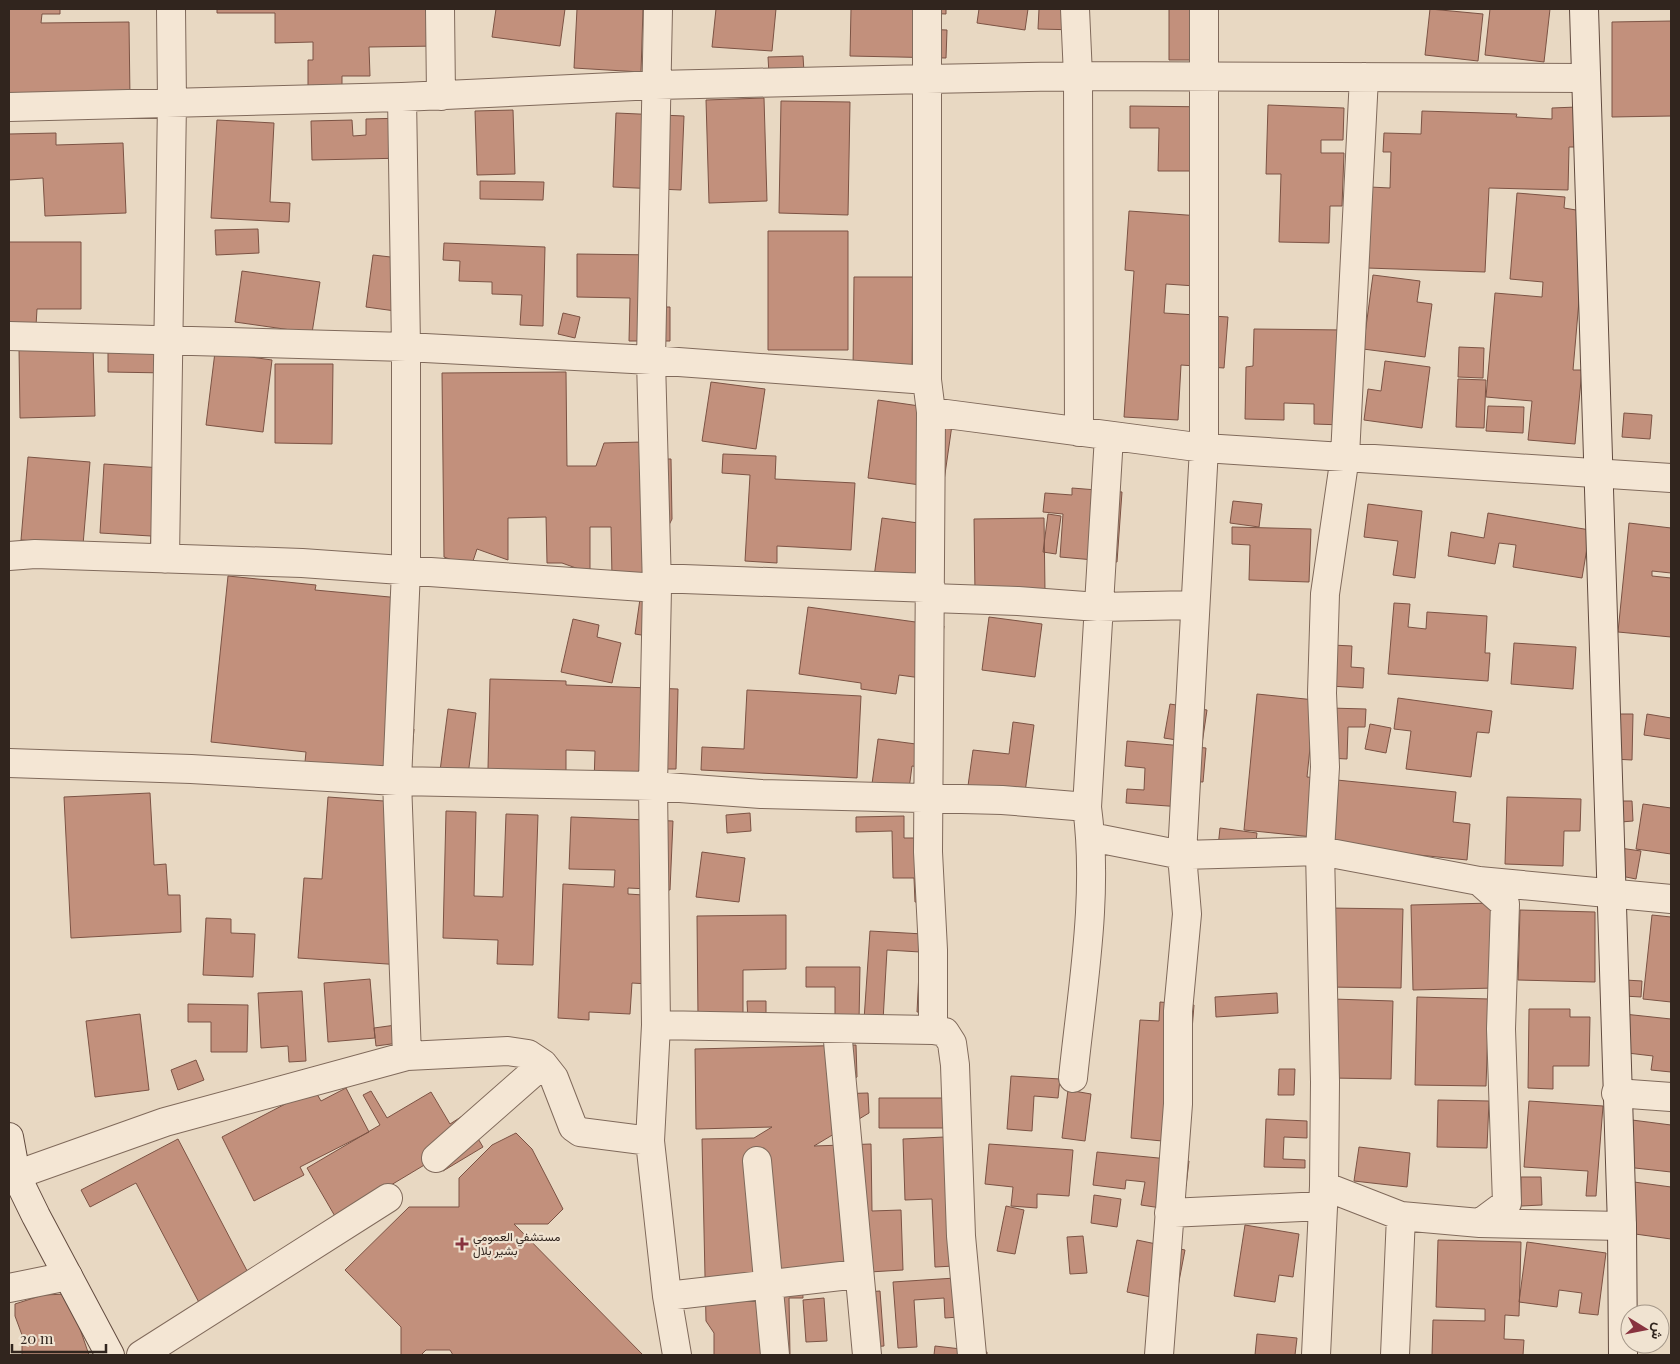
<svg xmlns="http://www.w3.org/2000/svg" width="1680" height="1364" font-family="'Playfair Display',Vazirmatn,serif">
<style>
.building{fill:#c2907c;stroke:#7c5344}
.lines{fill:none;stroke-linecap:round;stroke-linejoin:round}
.street-casing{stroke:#806a5b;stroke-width:30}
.secondary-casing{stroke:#624b3f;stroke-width:30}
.street{stroke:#f4e6d4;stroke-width:28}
.secondary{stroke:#f4e6d4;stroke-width:28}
.poi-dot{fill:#88333f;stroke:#f0e3d1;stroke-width:2}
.labels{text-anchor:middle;stroke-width:4.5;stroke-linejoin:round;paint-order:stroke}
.poi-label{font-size:12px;fill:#31251e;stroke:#f0e3d1;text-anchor:start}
</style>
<rect width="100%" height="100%" fill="#e8d8c2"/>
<path class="building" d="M9,9h51v5h-18l-1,9 88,-1 1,77 -121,1z
M217,9h221v37l-69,1 1,29h-28v13h-34v-29h5v-18l-38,1v-30h-58z
M496,9h69l-5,37 -68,-9z
M577,9h66l-2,63 -67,-4z
M716,9h60l-4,42 -60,-4z
M851,9h95v5l-25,-1 -1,16 27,1 -1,28 -96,-2z
M979,9h49l-3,21 -48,-7z
M1039,9h41l-1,21 -41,-1z
M1169,9h49l-1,51h-48z
M1430,9l53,5 -5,47 -53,-6z
M1490,9h60l-6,53 -59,-7z
M1671,21v95l-59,1v-95z
M803,56l1,16 -35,2 -1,-17z
M764,98l3,103 -58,2 -3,-103z
M781,101l69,1 -2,113 -69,-2z
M1268,105l76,3 -1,32h-22v13h23l-2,53h-12l-1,37 -50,-1 2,-68h-15z
M1130,106l86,1v64h-58l1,-43h-29z
M1577,107l2,40h-10l-1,43 -79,-2 -4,84 -118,-4 3,-81 20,1 1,-36h-8l1,-19 37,1 1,-23 95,3 -1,3 36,2v-11z
M513,110l2,64 -38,1 -2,-64z
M616,113l68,3 -3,74 -68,-3z
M407,118v40l-95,2 -1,-39 41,-1 1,16 13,-1v-16z
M217,120l57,3 -4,79 20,1 -1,19 -78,-4z
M56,133v12l67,-2 3,70 -81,3 -2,-38 -34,2v-46z
M480,181l64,1 -1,18 -63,-1z
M1517,193l48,4 -1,11 18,3 -2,78 -7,81h9l-7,74 -47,-4 4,-39 -46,-4 9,-104 47,4 1,-15 -33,-3z
M1129,211l86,6 -5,70 -44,-3 -2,29 64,4 -4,51 -43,-3 -3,55 -54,-3 10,-146 -9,-1z
M258,229l1,24 -43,2 -1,-25z
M768,231h80v119h-80z
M9,242h72v67h-44l-1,17h-27z
M444,243l101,4 -2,79 -23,-1 2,-30 -30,-1v-12l-33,-1 1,-20 -17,-1z
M577,254l80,1 -1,52h14v34h-41l1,-43 -53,-1z
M373,255l44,5 -7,53 -44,-6z
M242,271l78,11 -8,51 -77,-11z
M1373,275l47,6 -3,21 15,2 -7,53 -62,-8z
M854,277h59l-1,94 -59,-1z
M563,313l17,4 -5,21 -17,-4z
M1254,329l91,1 -2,95 -29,-1v-20l-30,-1v17l-39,-1 1,-52 7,-1z
M93,346l2,70 -75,2 -1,-70z
M1459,347l25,1 -1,30 -25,-1z
M108,348l60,1v24l-60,-1z
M215,352l57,8 -9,72 -57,-7z
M1385,361l45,6 -8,61 -58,-8 4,-31 13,2z
M275,364h58l-1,80 -57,-1z
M566,372l1,94h29l8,-23 39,-1v17h28l1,60 -3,6h-16l1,57 -42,-5 -1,-50h-21v46l-28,-10h-15l-1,-46 -38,1v42l-31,-11 -6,18 -27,-10 -2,-184z
M1458,379l28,1 -2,48 -28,-1z
M711,382l54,7 -9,60 -54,-8z
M878,400l76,11 -11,77 -75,-10z
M1488,406l36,1 -1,26 -37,-2z
M1624,413l28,2 -2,24 -28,-2z
M723,454l53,2 -1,23 80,4 -4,67 -74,-4v17l-32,-2 5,-86 -28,-2z
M28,457l62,5 -7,83 -62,-5z
M104,464l58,4 6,84 -18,-1 1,-15 -51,-3z
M1072,488l50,4 -5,70 -57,-5 3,-43 -20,-2 2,-19 27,2z
M1233,501l29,3 -3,23 -29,-4z
M1368,504l54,7 -7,67 -22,-3 5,-34 -34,-4z
M1488,513l102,17 -8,48 -69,-11 3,-22 -17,-2 -4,21 -47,-8 3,-24 33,6z
M1048,514l13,2 -5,38 -13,-2z
M882,518l58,8 -8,58 -58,-7z
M1044,518l1,74 -70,1 -1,-74z
M1629,523l42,5v45l-19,-2v5l19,2v59l-53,-5z
M1232,527l79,2 -2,53 -60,-2 1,-35 -18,-1z
M228,576l88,9 -1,5 96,9 -13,129 16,1 -4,44 -105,-11 1,-10 -95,-10z
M640,599l25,4 -5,35 -25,-4z
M1394,603l16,1 -2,23 18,2 1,-17 60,4 -2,37h5l-2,28 -100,-7z
M808,607l136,19 -8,54 -37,-5 -3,19 -35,-5v-6l-62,-9z
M989,617l53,7 -7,53 -53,-7z
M573,619l26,6 -2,12 24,6 -9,40 -51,-11z
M1514,643l62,4 -3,42 -62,-5z
M1332,645l20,1 -1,21 13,1 -1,20 -33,-2z
M490,679l76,2v4l112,4 -2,80h-26l-1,16 -55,-1 1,-33 -29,-1v23l-78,-4z
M747,690l114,6 -4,82 -156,-8 1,-23 42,2z
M1257,694l58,6 -8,77 149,15 -3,30 17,2 -3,36 -155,-16 1,-7 -69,-7z
M1398,698l94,13 -3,22 -12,-1 -6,45 -65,-8 5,-38 -17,-2z
M1170,704l37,6 -5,34 -38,-6z
M1329,708l37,1 -1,18h-17l-1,32 -19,-1z
M448,709l28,4 -8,62 -28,-4z
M1616,714h17l-1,46 -19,-1z
M1647,714l24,4v21l-27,-4z
M1013,722l21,3 -10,75 -57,-7 6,-43 36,4z
M1370,724l21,4 -5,25 -21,-4z
M878,739l53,7 -3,22 -16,-2 -3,23 -37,-5z
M1127,741l79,7 -3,34 -19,-1 -2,26 -56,-4 1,-14 17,1 1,-22 -20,-2z
M150,793l4,72 12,-1 2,31h12l1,37 -110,6 -7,-141z
M328,797l70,5 4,163 -104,-7 6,-80 18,1z
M1507,797l74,2 -1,32h-16l-1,35 -58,-2z
M1620,801h12l1,20 -12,1z
M1643,804l28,4v46l-35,-5z
M446,811l30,1 -2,84 29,1 3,-83 32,1 -5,150 -36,-1 1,-24 -55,-2z
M750,813l1,18 -24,2 -1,-18z
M904,816v22h15l21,64h-25l-1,-24h-21l-1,-47 -36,1v-15z
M571,817l102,4 -3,69 -42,-2v6l31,2 -10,88 -17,-1 -2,31 -41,-2v8l-31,-2 5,-134 51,3 1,-17 -46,-1z
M1220,828l37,5 -2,18 -37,-4z
M1620,848l21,3 -5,28 -20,-4z
M702,852l43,6 -6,44 -43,-5z
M1493,903l2,85 -82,2 -2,-85z
M1328,908l75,1 -2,79 -74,-1z
M1520,910l75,2v70l-77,-2z
M786,915v54l-43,1v47h-45l-1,-101z
M1652,915l19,2v85l-28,-3z
M206,918l25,1v14l24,1 -2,43 -50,-2z
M870,931l71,4 -5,78 -19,-1 3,-60 -33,-2 -4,71 -19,-1z
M806,967h54l-1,54h-24v-34h-29z
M370,979l5,59 -47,4 -4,-59z
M1625,980l17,1 -1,16 -17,-1z
M302,991l4,70 -17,1 -1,-16 -27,2 -3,-55z
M1277,993l1,20 -62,4 -1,-20z
M1417,997l72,2 -3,87 -71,-1z
M1333,999l60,2 -2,78 -60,-1z
M747,1001h19v19l-18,1z
M1160,1002l34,3 -11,138 -52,-5 9,-118 19,1z
M188,1004l60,1 -1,47h-36v-30h-23z
M1529,1009h41v8h20l-1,49h-36v23l-25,-1z
M140,1014l9,76 -54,7 -9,-76z
M1624,1014l47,5v53l-20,-2 2,-14 -34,-4z
M403,1024l3,18 -30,4 -2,-18z
M856,1045l1,32 -28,17 39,-1 1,20 -55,33 57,-2 1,67 29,-1 2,60 -101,6 1,22h-14l1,57h-76v-22l-8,-12 -4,-182 52,-1 18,-11 -76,2 -1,-80z
M196,1060l8,20 -26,10 -7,-20z
M1279,1069h16l-1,26h-16z
M1011,1076l49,3 -2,19 -24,-2 -2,35 -25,-2z
M346,1088l23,44 -69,35 4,8 -50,26 -32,-64 92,-48 7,12z
M1068,1090l23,4 -6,47 -23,-3z
M371,1091l16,27 44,-26 19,32 14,-9 19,32 -40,24 -7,-13 -100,60 -29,-50 73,-43 -17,-30z
M879,1098h72v30h-72z
M1438,1100l51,1 -2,47 -50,-1z
M1529,1101l74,5 -7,90h-10l2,-25 -64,-4z
M1266,1119l41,2v17l-23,-1 -1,22 22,1v8l-41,-1z
M1632,1120l39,5v47l-45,-5z
M516,1133l16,16 31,60 -15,15h-34l129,131h-190l-3,-5h-24l-5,5h-20v-28l-56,-57 64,-63h50v-29l33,-33z
M965,1136l9,129 -39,2 -3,-68 -27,1 -2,-61z
M178,1139l77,147 -51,26 -68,-129 -46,24 -9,-17z
M989,1144l84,6 -4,46 -32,-2v14l-26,-2 2,-19 -28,-3z
M1359,1147l51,6 -3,34 -53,-6z
M1097,1152l92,9 -3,25 -18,23 -27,-4 4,-23 -19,-2 -1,9 -32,-4z
M1521,1177h20l1,28 -21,1z
M1634,1182l37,5v52l-43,-6z
M1094,1195l27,4 -4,28 -26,-4z
M1006,1206l18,4 -9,44 -18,-3z
M1245,1225l54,9 -6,43 -14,-2 -4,27 -41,-6z
M1083,1236l4,37 -17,1 -3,-37z
M1137,1240l48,10 -10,52 -48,-10z
M1438,1240l83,2 -2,74 -14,-1 -1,24 20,1 -1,15h-91l1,-35 52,1v-12l-49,-2z
M1527,1242l79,11 -8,62 -19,-2 3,-20 -23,-3 -2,17 -38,-5z
M971,1277l3,39 -29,2 -1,-20 -30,2 3,47 -19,1 -5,-66z
M880,1291l4,55 -27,2 -4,-55z
M68,1294l21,61h-67v-20l-7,-19v-12l28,-9z
M824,1298l3,43 -21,1 -3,-42z
M1257,1334l40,4 -2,17h-40z
M935,1346l52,6v3h-53z"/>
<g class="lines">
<defs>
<path id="street" d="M440,9l1,87
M658,9l-7,351 6,228 -4,198 3,239 -6,116 17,155 10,59
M927,9v371l4,32 -3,440 5,98v80
M1075,9l3,67 1,356
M402,97l4,250v223l-9,211 10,275
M9,107l393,-10 254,-12 271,-6 151,-3 508,2
M9,336l397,11 245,13 276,20
M931,412l273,36 467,30
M9,556l26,-2 267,9 355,25
M165,559l7,-457 -1,-93
M656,578l275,10
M931,598l87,3 80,6 97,-2
M9,763l182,6 206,12 256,5 108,8 241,6 85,7
M1091,837l91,18 138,-4 159,30 192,18
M1479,881l26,23 -4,125 6,174 -27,20
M656,1025l277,5 12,2 7,11 3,22 6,171 11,119
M837,1030l30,325
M1073,1078c9,-89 26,-182 14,-271l22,-371
M1616,1093l55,4
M436,1158l107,-94
M757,1161l18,194
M16,1175l149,-53 242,-66 101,-5 20,3 15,10 11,14 19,49 7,5 70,9
M1324,1186l77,30 79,7 142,3
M1169,1213l154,-7
M9,1288l59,-12
M667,1296l191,-22
M141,1355l247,-157
M1159,1355l19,-251v-93l9,-97 -5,-59 22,-407v-439
M1316,1355l8,-169 1,-104 -5,-231 5,-84 -3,-74 3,-99 20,-138 19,-379
M1395,1355l6,-139"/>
<path id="secondary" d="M1584,9l38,1217 1,129
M9,1137l7,38 20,41 74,139"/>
</defs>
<use href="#street" class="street-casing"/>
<use href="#secondary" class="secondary-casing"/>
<use href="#street" class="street"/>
<use href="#secondary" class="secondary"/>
</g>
<path class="poi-dot" d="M459.5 1236.5h5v5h5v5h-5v5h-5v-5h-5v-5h5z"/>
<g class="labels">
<g class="poi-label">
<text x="473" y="1241">مستشفي العمومي<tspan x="473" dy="14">بشير بلال</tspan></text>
</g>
</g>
<rect width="1680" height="1364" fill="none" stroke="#31251e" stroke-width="20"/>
<g transform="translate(1645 1329) rotate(100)"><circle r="24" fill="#f0e3d1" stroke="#a49789"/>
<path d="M0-4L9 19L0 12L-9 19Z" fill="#88333f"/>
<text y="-8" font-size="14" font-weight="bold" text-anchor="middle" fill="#31251e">ش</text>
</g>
<path d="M12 1344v8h94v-8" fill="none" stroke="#31251e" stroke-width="2.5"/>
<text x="20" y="1344" font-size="15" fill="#31251e" stroke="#f0e3d1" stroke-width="4" paint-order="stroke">20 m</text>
</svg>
